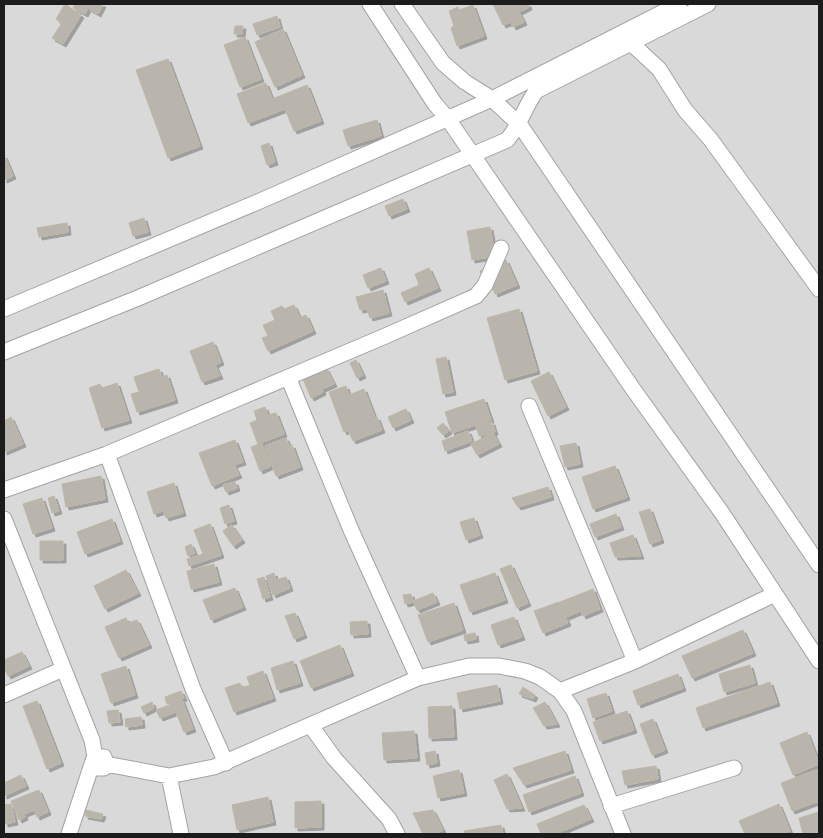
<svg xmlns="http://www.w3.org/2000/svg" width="823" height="838" font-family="Quicksand,sans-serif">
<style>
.residential{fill:#dad9d9}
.building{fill:#b9b5ac;stroke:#beb6a5;filter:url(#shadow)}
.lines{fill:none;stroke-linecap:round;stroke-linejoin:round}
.minor-casing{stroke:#a3a3a3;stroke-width:17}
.minor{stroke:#fff;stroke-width:15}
</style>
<defs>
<filter id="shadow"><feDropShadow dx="3" dy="3" stdDeviation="0" flood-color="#0004"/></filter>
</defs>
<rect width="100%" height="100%" fill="#edece2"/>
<path class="residential" d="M4,4h815v830h-815z"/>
<path class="building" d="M65,4l16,11 -18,29 -11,-6 10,-15 -6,-4z
M75,4h13l2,1 -5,9 -12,-6z
M91,4h12l-5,10 -9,-5z
M493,4h35l1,3 -10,5 5,10 -11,5 -2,-5 -8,3z
M473,5l11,31 -27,10 -6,-18 3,-2 -5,-15 9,-4 1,3z
M277,16l3,11 -23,8 -4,-11z
M235,26h8l-1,8h-8z
M283,29l19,46 -27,12 -20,-45z
M245,37l16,42 -21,8 -16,-42z
M168,59l32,87 -32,12 -32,-88z
M266,83l6,16 35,-14 14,36 -27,10 -9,-22 -37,14 -11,-29z
M377,120l4,16 -33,10 -5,-16z
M269,143l6,19 -8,3 -6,-19z
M4,155l9,21 -9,4z
M403,199l4,10 -18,7 -4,-10z
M144,218l4,14 -15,4 -4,-13z
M67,223l1,9 -29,5 -2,-9z
M490,227l5,29 -23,4 -5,-29z
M506,260l11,25 -22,9 -3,-8 -4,1 -8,-16z
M381,268l5,13 -18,7 -5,-13z
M429,268l9,20 -33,14 -4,-9 18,-8 -4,-11z
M383,290l6,23 -19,5 -3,-9 -7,1 -4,-13z
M294,305l6,13 6,-3 7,16 -45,20 -6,-13 6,-2 -5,-11 12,-5 -4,-9 11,-5 2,3z
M519,309l18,62 -32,9 -18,-62z
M213,342l8,20 -6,3 5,11 -18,6 -12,-31z
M446,357l7,35 -10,2 -7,-35z
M356,360l7,15 -6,3 -7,-15z
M326,368l8,16 -12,5 1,3 -12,6 -8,-19z
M159,369l3,8 5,-2 8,25 -38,12 -6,-18 8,-2 -5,-15z
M549,372l17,35 -18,9 -17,-35z
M117,383l12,37 -27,8 -13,-40 11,-4 2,4z
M346,386l3,9 15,-6 11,29 2,-1 5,13 -29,11 -5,-11 -4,2 -15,-40z
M484,399l7,21 -39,13 -7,-21z
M265,407l3,8 8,-2 8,21 -26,10 -8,-21 7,-3 -3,-9z
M406,409l5,11 -18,8 -5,-11z
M11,417l12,27 -19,8v-31z
M492,422l3,10 -16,4 -3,-10z
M443,423l6,8 -6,4 -6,-7z
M468,431l4,10 -27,10 -3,-10z
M493,433l6,11 -22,11 -6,-11z
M286,438l3,8 3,-1 8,22 -24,9 -11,-30z
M235,440l8,22 -9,3 5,10 -27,11 -13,-33z
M261,443l10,23 -11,5 -9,-24z
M576,443l4,21 -15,3 -5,-21z
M615,466l12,31 -34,12 -11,-32z
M101,476l4,23 -39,8 -4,-23z
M235,482l2,6 -11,4 -3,-7z
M174,483l9,30 -17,5 -3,-7 -9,3 -7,-22z
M548,487l3,10 -33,10 -6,-9z
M54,496l5,15 -7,2 -4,-15z
M42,498l10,30 -19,6 -10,-30z
M229,505l5,16 -9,3 -5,-16z
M650,509l11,31 -11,4 -11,-32z
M616,514l5,13 -26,10 -5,-13z
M474,518l6,17 -14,5 -6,-18z
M112,519l8,22 -35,13 -8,-22z
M210,524l11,31 -32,11 -2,-7 16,-5 -9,-24z
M232,525l10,15 -9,6 -10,-15z
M633,535l8,21 -26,1 -5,-14z
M40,541h23v19h-23z
M191,544l4,9 -7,3 -3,-9z
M214,564l5,18 -28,7 -4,-18z
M511,565l17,38 -11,5 -17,-39z
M126,570l12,23 -33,16 -11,-23z
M274,573l2,7 10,-3 4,11 -17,7 -7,-19z
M495,573l10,27 -35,12 -10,-27z
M264,577l6,20 -7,2 -6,-20z
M235,588l8,19 -32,13 -8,-20z
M593,589l7,20 -17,7 -2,-5 -15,6 -6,-15z
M433,593l4,9 -20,8 -4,-9z
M411,594l2,8 -8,2 -2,-9z
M559,602l9,21 -25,10 -9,-22z
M454,603l9,27 -35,12 -10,-27z
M295,613l9,22 -10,4 -9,-23z
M514,617l8,20 -24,8 -7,-20z
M126,618l2,5 9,-3 12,25 -30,13 -14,-31z
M367,621l1,13 -17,1 -1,-13z
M743,630l10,23 -61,25 -10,-22z
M475,633l1,6 -11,2 -1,-6z
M340,645l11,28 -40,15 -11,-27z
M22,652l7,14 -21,10 -4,-9v-7z
M293,661l7,22 -23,7 -6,-22z
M750,665l5,18 -31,9 -5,-18z
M126,666l9,29 -24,8 -10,-29z
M263,671l10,27 -39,14 -9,-24 15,-5 2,5 8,-3 -3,-8z
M678,674l5,14 -45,17 -5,-14z
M770,682l7,21 -74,25 -7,-20z
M497,685l3,16 -40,8 -3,-16z
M523,687l12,8 -2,4 -14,-5z
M181,691l3,7 -17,6 -2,-7z
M606,693l6,18 -19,7 -6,-19z
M182,700l11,29 -9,3 -8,-20 -16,6 -4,-8z
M37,701l24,62 -14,6 -24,-63z
M152,702l2,6 -10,5 -3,-6z
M545,702l12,22 -13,2 -11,-18z
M452,706l2,31 -25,1 -1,-31z
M118,710l2,12 -11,1 -2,-12z
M627,711l7,19 -34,11 -7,-19z
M141,717l1,8 -16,2 -1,-8z
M653,719l12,31 -13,5 -12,-31z
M414,731l3,27 -33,2 -2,-27z
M807,732l12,32 -26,11 -13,-32z
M435,751l2,12 -10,2 -2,-12z
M565,751l6,19 -47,15 -11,-17z
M656,766l2,13 -33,6 -3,-14z
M819,769v32l-27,10 -11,-28z
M459,770l5,23 -26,5 -5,-22z
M507,774l15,34 -15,1 -13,-29z
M21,775l5,11 -22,10v-13z
M575,776l6,17 -52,19 -6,-17z
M39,790l9,22 -11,5 -3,-7 -10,4 1,3 -6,3 -8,-19z
M268,797l5,25 -36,8 -5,-25z
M321,801v26l-26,1v-26z
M11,804l4,18 -10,2 -1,-19z
M779,804l11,27 -8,3h-37l-6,-13z
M584,805l7,14 -36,15h-14l-4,-10z
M86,810l17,4 -2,5 -16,-3z
M433,810l10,20 -9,4h-11l-10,-21z
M819,812v22h-16l-4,-16z
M501,825l2,9h-38l-1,-3z"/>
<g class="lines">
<defs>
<path id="minor" d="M370,4l65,100 13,15 185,270 89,124 97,148
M402,4l41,59 22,19 27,17 28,26 299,440
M632,44l27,25 26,41 26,30 108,149
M4,309l256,-108 232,-102 187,-95
M4,352l134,-54 369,-158c14,-16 17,-32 29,-49l172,-87
M288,377l63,153 67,148
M529,406l106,255
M107,454l86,235 33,74
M4,490l103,-36 276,-117 93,-41 9,-11 16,-37
M4,519l88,221 3,17 -2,8 3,3h8l2,-4 -2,-7h-9
M560,691l75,-30 140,-67
M4,695l59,-26
M311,726l23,32 55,61 8,15
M106,764l63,12 45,-9 204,-89 51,-12h30l26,5 15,6 20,14 14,20 49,123
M169,776l12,58
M611,806l123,-38
M69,834l24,-73"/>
</defs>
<use href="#minor" class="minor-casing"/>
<use href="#minor" class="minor"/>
</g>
<rect width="823" height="838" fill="none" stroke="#1c1c1c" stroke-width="10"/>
</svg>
